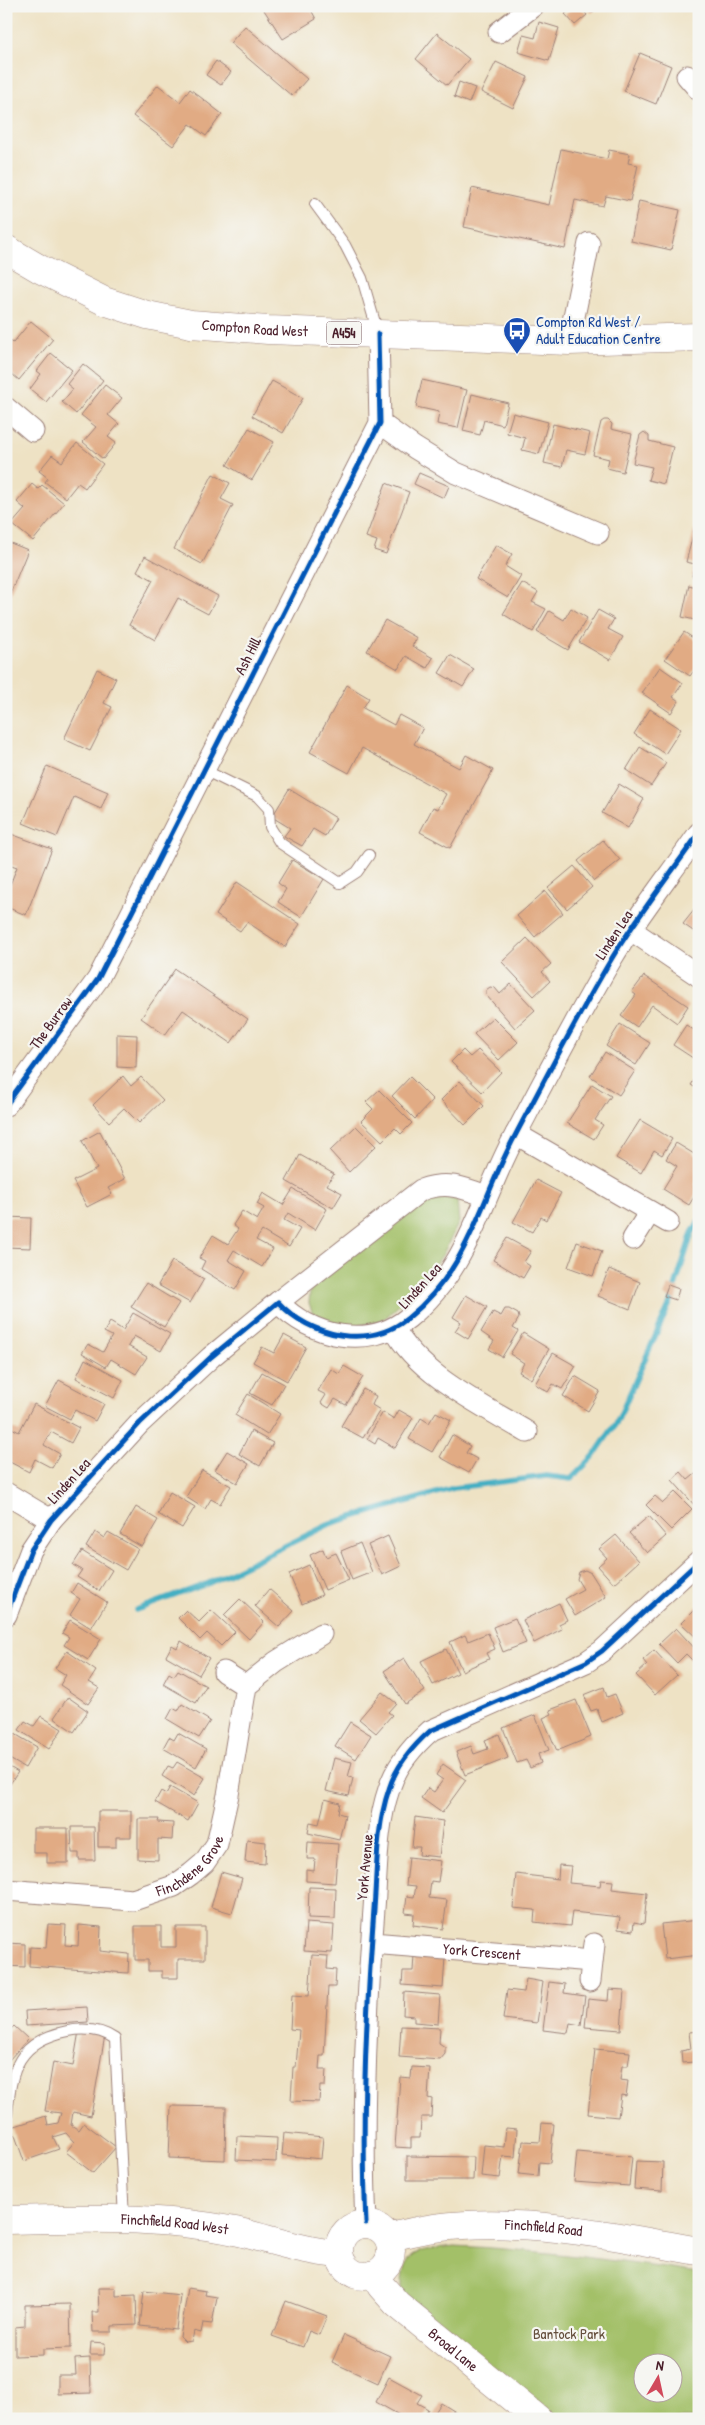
<svg xmlns="http://www.w3.org/2000/svg" width="705" height="2425" font-family="'Patrick Hand',sans-serif">
<style>
.green{fill:#a3c067;stroke:#767049;fill-rule:evenodd}
.lines{fill:none;stroke-linecap:round;stroke-linejoin:round}
.stream{stroke:#44afc3;stroke-width:5.5}
.building{fill:#e1ab84}
.lane-casing{stroke:#9c8078;stroke-width:12}
.street-casing{stroke:#9c8078;stroke-width:23}
.secondary-casing{stroke:#9c8078;stroke-width:29}
.highway-casing{stroke:#9c8078;stroke-width:29}
.lane{stroke:#fff;stroke-width:10}
.street{stroke:#fff;stroke-width:21}
.secondary{stroke:#fff;stroke-width:28}
.highway{stroke:#fff;stroke-width:28}
.cycleway-casing{stroke:#f6f6f2;stroke-width:8}
.cycleway{stroke:#0057b8;stroke-width:5}
.labels{text-anchor:middle;stroke-width:4.5;stroke-linejoin:round;paint-order:stroke}
.shield{fill:#f6f6f2;stroke:#7e6067;stroke-width:1}
.shield-label{font-size:14px;font-weight:bold;fill:#4a1f2b}
.transit-label{font-size:15px;fill:#164399;stroke:#f6f6f2;text-anchor:start}
.street-label{font-size:15px;fill:#4a1f2b;stroke:#f6f6f2}
.park-label{font-size:15px;fill:#654f3d;stroke:#f6f6f2}
</style>
<rect width="100%" height="100%" fill="#f6f6f2"/>
<filter id="ink" filterUnits="userSpaceOnUse"><feTurbulence type="fractalNoise" baseFrequency=".02" numOctaves="2"/><feDisplacementMap in="SourceGraphic" scale="10" xChannelSelector="R" yChannelSelector="G"/><feConvolveMatrix kernelMatrix="1 2 1 2 8 2 1 2 1" color-interpolation-filters="sRGB"/></filter>
<filter id="wash" filterUnits="userSpaceOnUse"><feTurbulence type="fractalNoise" baseFrequency=".0096" numOctaves="4" result="noise"/><feDisplacementMap in="SourceGraphic" scale="20" xChannelSelector="R" yChannelSelector="G"/><feGaussianBlur stdDeviation="1.12" result="paint"/><feColorMatrix in="noise" values="0 0 0 0 0 0 0 0 0 0 0 0 0 0 0 0 0 1.4 0 .05"/><feComposite in="paint" operator="in"/></filter>
<g filter="url(#wash)">
<rect width="100%" height="100%" fill="#eee2c4"/>
<path class="green" d="M437,1195l20,5 2,22 -16,32 -20,29 -41,38 -27,5 -27,-4 -15,-8 -4,-11 1,-12 39,-37 71,-55z
M454,2246c82,3 163,15 245,27v146h-152l-145,-127c-2,-41 17,-42 52,-46zM642,2362h30v30h-30z"/>
<g class="lines">
<path class="stream" d="M675,1287l17,-54 7,-12
M136,1610l73,-27 123,-60 122,-35 93,-12 24,3 22,-22 24,-35 54,-121"/>
</g>
<g id="blocks">
<path class="building" d="M269,6h40l7,13 -33,20 -19,-29z
M574,6h6l7,9 -12,10 -10,-11z
M585,6h13l-6,7z
M539,22l20,6 -10,33 -31,-9 5,-17 12,3z
M245,26l62,53 -15,17 -62,-53z
M437,33l32,26 -22,26 -31,-26z
M640,53l31,13 -15,38 -32,-13z
M216,61l15,11 -10,13 -15,-10z
M496,62l32,15 -15,31 -32,-16z
M459,82l16,6 -6,15 -15,-6z
M158,85l22,17 10,-13 32,25 -16,22 -16,-12 -17,22 -40,-30z
M561,149l46,10 2,-9 21,4 -2,9 10,2 -8,36 -24,-5 -3,10 -28,-6 -10,49 -101,-22 8,-39 77,17z
M639,201l41,9 -9,40 -40,-9z
M31,321l22,18 -34,41 -13,-11v-31l7,5z
M51,353l21,17 -26,32 -16,-13 11,-15 -4,-3z
M83,364l20,16 -27,34 -14,-12 11,-13 -6,-5z
M422,380l45,10 -9,38 -21,-4 2,-12 -23,-5z
M272,381l31,17 -20,35 -31,-17z
M105,385l17,13 -14,17 11,9 -11,13 8,6 -13,16 -20,-17 13,-15 -15,-12z
M472,394l36,9 -5,22 -19,-5 -4,15 -17,-4z
M513,413l35,9 -9,32 -17,-4 3,-12 -18,-5z
M604,420h4l4,4 -1,5 21,5 -9,38 -16,-4 2,-9 -16,-4 8,-33z
M553,424l37,9 -5,21 -19,-4 -4,17 -18,-4z
M249,428l25,14 -22,38 -25,-15z
M644,432l5,4v5l24,6 -9,37 -16,-4 4,-13 -19,-4 7,-28z
M77,443l26,21 -18,24 -7,-5 -12,15 -21,-16 3,-4 -9,-7 13,-16 10,7z
M419,473l30,13 -5,12 -30,-14z
M213,474l17,9 -9,16 12,6 -31,59 -28,-15z
M386,483l23,9 -23,62 -12,-4 3,-9 -11,-4z
M32,484l6,5 4,-4 22,18 -31,38 -21,-17 13,-15 -8,-7z
M695,527l4,1v50l-7,-2 3,-12 -9,-2z
M8,542l20,8 -18,44 -4,-2z
M496,545l16,9 -7,12 16,10 -13,22 -32,-19z
M145,556l73,40 -10,18 -30,-16 -23,42 -26,-15 24,-45 -16,-9z
M522,583l16,9 -6,10 14,7 -13,23 -30,-18z
M689,585l10,3v33l-17,-4z
M571,608l16,10 -19,32 -31,-18 12,-21 15,9z
M598,610l16,9 -6,10 15,8 -13,23 -31,-18z
M385,620l32,18 -5,8 21,12 -6,10 -21,-12 -8,13 -31,-18z
M684,632l15,10v22l-9,12 -25,-17z
M450,655l24,14 -11,18 -24,-14z
M660,667l23,16 -10,14 6,4 -8,12 -29,-20z
M97,669l19,9 -12,25 8,4 -22,44 -26,-12z
M347,685l22,13 -6,10 31,17 5,-10 24,13 -9,16 45,24 7,-13 27,15 -43,78 -30,-16 13,-25 5,2 8,-15 -84,-46 -13,25 -39,-21z
M650,709l31,20 -16,25 -31,-20z
M640,747l26,16 -15,23 -25,-16z
M47,766l61,26 -7,17 -27,-12 -17,40 -34,-14z
M619,784l25,15 -16,29 -26,-15z
M289,789l47,29 -11,18 -12,-7 -11,17 -18,-10 6,-8 -18,-11z
M11,834l41,15 -26,66 -20,-8v-18l2,1 9,-23 -11,-4v-18z
M603,840l17,20 -26,21 -16,-20z
M292,860l32,19 -23,38 -23,-15 8,-13 -8,-6z
M574,866l18,21 -25,22 -19,-21z
M237,882l63,42 -15,23 -38,-25 -7,9 -24,-16z
M545,891l18,22 -28,24 -18,-21z
M699,904v31l-16,-11z
M527,938l24,26 -9,8 8,9 -16,15 -32,-34z
M175,969l73,50 -17,24 -48,-33 -18,25 -24,-17z
M644,976l44,30 -11,17 -25,-18 -15,22 -16,-11 15,-21 -4,-3z
M511,984l24,26 -20,18 -29,-33v-5l4,-3 5,1 5,6z
M493,1017l25,25 -19,18 -25,-26z
M620,1024l30,19 -14,22 -30,-19z
M699,1024v38l-26,-17 13,-20 8,5z
M117,1034l20,1 -1,33 -19,-1z
M463,1050l7,7 8,-7 23,22 -19,20 -31,-30z
M605,1052l30,19 -16,24 -29,-19z
M699,1073v17l-8,-5z
M123,1076l8,10 10,-9 22,23 -24,23 -15,-15 -15,14 -16,-17z
M410,1077l23,23 -18,19 -23,-23z
M460,1081l24,25 -19,19 -24,-25z
M592,1084l19,12 -16,24 8,5 -9,14 -27,-16z
M379,1090l33,33 -11,11 -6,-6 -13,13 -21,-20 12,-12 -7,-7z
M640,1120l32,19 -10,16 -8,-5 -13,23 -25,-15z
M356,1126l20,20 -27,26 -19,-21z
M100,1131l25,48 -17,9 4,6 -25,13 -14,-26 24,-12 -15,-28z
M676,1143l23,14v21l-4,6 4,5 -10,16 -26,-16 14,-23 -11,-7z
M300,1155l34,19 -7,11 15,8 -9,15 -47,-27z
M536,1180l25,13 -15,27 -5,-3 -9,15 -19,-10z
M293,1189l34,20 -12,21 -27,-17 -4,7 16,9 -11,18 -27,-16 -6,9 17,9 -11,18 -28,-17 -6,10 18,11 -11,19 -34,-21 4,-8 -6,-3 14,-23 15,9 10,-15 -5,-4 9,-14 15,9 7,-12 -7,-4 6,-11 20,12z
M6,1217l25,1 -1,30 -24,-1z
M507,1238l24,13 -7,11 6,4 -7,12 -30,-18z
M577,1242l25,9 -9,25 -25,-9z
M172,1261l32,18 -14,24 -32,-18z
M609,1269l31,13 -10,27 -32,-13z
M146,1283l33,20 -15,24 -33,-20z
M668,1285l11,4 -3,11 -12,-4z
M466,1295l21,12 -19,32 -13,-8 6,-9 -8,-5z
M505,1309h4l9,5 1,4 -6,10 5,3 -16,26 -13,-8 5,-8 -13,-9 12,-20 8,4z
M133,1313l37,21 -9,17 -27,-15 -6,10 19,11 -11,17 -25,-15 -5,8 -24,-14 6,-9 15,8 9,-16 -8,-4 6,-10 13,8z
M523,1333l26,16 -18,30 -12,-7 5,-9 -14,-9z
M284,1335l22,12 -19,34 -34,-19 9,-15 12,6z
M553,1353l23,13 -14,23 -9,-5 -5,8 -13,-8z
M85,1359l38,21 -9,18 -38,-20z
M344,1366l19,11 -17,28 -11,-6 -6,9 -8,-5 5,-8 -8,-4 13,-22 8,5z
M262,1372l22,12 -12,21 -22,-12z
M575,1376l25,15 -12,20 -25,-15z
M59,1380l45,24 -9,17 -20,-11 -5,9 -25,-13z
M363,1389l13,7 -4,9 8,5 -17,28 -22,-12z
M248,1394l32,20 -13,21 -32,-20z
M34,1404l45,24 -8,15 -20,-11 -7,13 16,9 -8,14 -17,-9 -6,13 -23,-12v-25l4,-8 9,5z
M399,1410l14,8 -18,30 -17,-10 -3,6 -8,-5 16,-27 11,7z
M436,1412l15,8 -19,32 -23,-13 12,-21 8,5z
M251,1431l22,12 -13,23 -21,-12z
M452,1435l18,11 -4,7 11,6 -8,14 -29,-16z
M227,1451l22,13 -12,19 -22,-13z
M202,1470l29,16 -11,18 -9,-5 -6,10 -19,-12z
M699,1471v35l-2,2 -25,-28 9,-8 7,8z
M170,1492l25,15 -13,21 -24,-14z
M675,1492l17,17 -21,21 -25,-25 9,-9 8,7z
M136,1507l22,13 -16,27 -22,-13z
M649,1516l17,20 -19,17 -18,-20z
M95,1532l9,6 4,-6 30,17 -12,21 -40,-23z
M616,1535l23,26 -25,23 -16,-18 9,-8 -8,-9z
M388,1536l13,30 -19,9 -14,-30z
M360,1543l12,29 -20,8 -11,-29z
M323,1549l3,8 10,-4 13,27 -24,10 -15,-35z
M82,1551l30,19 -13,21 -22,-14 5,-7 -9,-5z
M309,1565l13,30 -20,9 -13,-30z
M585,1570l6,3 15,24 -31,19 -10,-17 18,-10 -6,-10 2,-7z
M77,1583l30,19 -16,26 -21,-13 10,-16 -9,-6z
M269,1589l25,22 -15,16 -24,-21z
M240,1599l24,23 -15,17 -25,-24z
M559,1603l8,17 -8,4 3,5 -28,14 -11,-23z
M699,1605v35l-18,-17z
M186,1610l13,12 12,-12 24,22 -14,14 -14,-13 -7,7 -22,-22z
M515,1618l11,25 -23,9 -10,-25z
M70,1620l31,19 -13,21 -24,-15 5,-8 -7,-4z
M676,1628l23,25v3l-6,5 -7,-7 -9,9 -18,-19z
M488,1633l7,16 -9,4 3,6 -27,12 -12,-29 15,-7 3,6z
M181,1641l28,17 -10,17 -33,-19 6,-11 5,3z
M446,1649l12,24 -25,12 -12,-24z
M654,1650l23,25 -22,20 -19,-20 11,-10 -4,-5z
M67,1651l29,20 -7,11 10,6 -11,16 -28,-19 6,-10 -11,-7z
M404,1658l21,33 -20,13 -21,-33z
M178,1670l28,16 -10,17 -33,-19 6,-11 5,3z
M604,1687l3,10 8,-3 8,19 -21,9 -5,-13 -6,2 -7,-16z
M382,1692l14,11 -8,9 4,3 -16,18 -17,-14z
M68,1697l20,14 -14,21 -20,-14z
M576,1700l15,37 -34,14 -14,-33 9,-4 -2,-4z
M182,1704l28,17 -11,17 -32,-19 6,-11 5,3z
M535,1715l14,35 -11,4 3,9 -11,5 -4,-8 -9,3 -14,-35z
M41,1716l21,13 -13,20 -30,-19 6,-9 9,5z
M350,1722l21,13 -15,24 -21,-13z
M178,1733l28,16 -10,18 -33,-19 6,-11 5,3z
M15,1734l22,13 -12,21 -19,-11v-9z
M499,1734l9,24 -43,17 -9,-23 15,-6 3,8 14,-5 -3,-9z
M334,1758l18,4 -4,15 5,1 -4,18 -23,-5z
M177,1762l28,16 -11,18 -32,-20 6,-10 5,2z
M443,1764l23,16 -24,33 -21,-15 7,-10 6,4 9,-12 -7,-5z
M6,1765l12,7 -12,18z
M170,1787l28,16 -10,18 -33,-19 6,-11 5,3z
M325,1799l15,4 -2,10 7,2 -6,25 -31,-7 2,-11 9,2z
M98,1811h33v26h-15v10h-18z
M415,1817l28,4 -4,36 -20,-2 1,-8h-8z
M138,1819h21l-1,3 15,1 -1,17 -14,-1v21l-20,-1z
M71,1827h23l1,33h-16v-7h-7z
M33,1828h35v35h-21v-10h-14z
M247,1840l19,2 -1,22 -20,-2z
M308,1842l30,2 -3,39 -29,-2v-11l8,1 1,-12h-8z
M409,1857l32,4 -3,21 -7,-1 -2,17 18,2 -4,29 -30,-4 1,-11 -9,-1 2,-17 7,1 2,-11 -10,-1z
M559,1865l12,1 -2,17 31,3 1,-6 12,1 -1,8 35,4 -3,31 -10,-2 -1,9 -15,-2 2,-12 -48,-5 -2,14 -36,-4 1,-12 -22,-2 3,-34 42,5z
M221,1872l21,6 -10,35 -21,-6z
M309,1887l27,1 -1,31 -27,-1z
M699,1920v35l-34,4 -4,-35z
M306,1923l28,2 -2,28 -28,-2z
M48,1924l18,1 -1,20 13,1 1,-21 22,2 -1,24 29,3 -1,19 -99,-7 1,-19 16,1z
M135,1926h26v21h15v-20h29v32h-27v19h-16v-7h-14v-11h-13z
M6,1943l19,1v23l-19,-1z
M312,1955l16,1 -1,13 9,1 -1,17h-7l-4,69h-4l-1,13h7l-1,17h-5l-1,16 -28,-1 2,-34h3l3,-37 -9,-1 2,-34 17,1z
M414,1955l31,2 -2,31 -41,-3 1,-14h10z
M526,1979l17,3 -6,41 -34,-4 4,-29 17,2z
M549,1982l16,2 -1,9 21,3 -4,29 -11,-2 -2,10 -25,-3z
M609,1989l15,1 -3,40 -36,-3 3,-28 20,2z
M404,1992l36,3 -2,29 -24,-2v-6l-11,-1z
M87,2007l1,15 -62,4 -1,-15z
M14,2026l14,13 -20,22 -2,-27z
M401,2026l39,2 -1,15 6,4v7l-5,6 -41,-3z
M79,2031l26,4 -14,81 -18,-4 -2,13 8,5 5,-7 32,24 -23,26 -27,-21 8,-10 -8,-9 -13,4 6,12 -35,12 -12,-34 34,-11 2,9 10,-2 3,-10 -16,-2 8,-49 20,4z
M699,2031v56h-1l-4,-25 -12,1 -1,-12 10,-2 -2,-17z
M595,2049l35,3 -2,14h-6l-2,14 8,1 -2,15 -5,-1 -3,22 -30,-3z
M412,2067l18,1 -2,30 4,1 -1,18h-10l-1,21h-9v10l-16,-1 5,-70 11,1z
M171,2106l55,1 -1,53 -56,-2z
M542,2123l12,1 -4,39 -11,-1 -1,14 -19,-2 4,-33 17,1z
M506,2128l11,1 -2,28 -12,-1 -3,22 -19,-2 3,-31 20,2z
M284,2133l39,4 -2,22 -39,-4z
M237,2136l40,2 -1,24 -40,-2z
M577,2152l55,5 -3,29 -55,-4z
M407,2156l67,1 -1,23h-66z
M636,2161l27,1 -1,29 -28,-2z
M98,2288h18v8l20,-1 1,30 -25,1v6h-19l-1,-20h7z
M188,2288l18,3 -1,4 12,2 -5,27 -9,-1 -2,10 -7,-2 -2,10 -7,1 -5,-5z
M144,2291l36,4 -4,35 -36,-4z
M286,2301l41,15 -8,19 -10,-4 -6,16 -31,-11z
M70,2304l1,44 -28,1v6l-28,1v-29l10,-1v-21z
M344,2335l46,21 -12,27 -46,-21z
M91,2342l14,1 -1,12h-14z
M90,2358l1,35 -33,1v-19h18l-1,-16z
M389,2377l33,18 -5,8 11,6 -5,10h-17l-30,-17z
M441,2403l26,16h-36z"/>
</g>
</g>
<g filter="url(#ink)">
<use href="#blocks" fill-opacity="0" stroke="#9c8078" stroke-width="1"/>
<g class="lines">
<defs>
<path id="lane" d="M315,204l30,41 17,33 16,55
M204,770l53,26 12,13 1,18 10,16 60,40 17,-11 12,-17
M7,2115c4,-46 11,-74 61,-84 17,-3 33,-2 47,8l9,180"/>
<g id="street">
<path d="M499,32l34,-26"/>
<path d="M687,76l12,14"/>
<path d="M569,341l20,-98"/>
<path d="M6,408l27,23"/>
<path d="M380,423l35,25 41,25 142,60"/>
<path d="M631,930l68,46"/>
<path d="M6,1105l92,-126 282,-556 -2,-89"/>
<path d="M516,1134l152,88"/>
<path d="M633,1239l17,-27"/>
<path d="M278,1302l143,-112c25,-9 41,-3 65,6"/>
<path d="M394,1328c23,46 90,78 133,104"/>
<path d="M6,1493l45,27"/>
<path d="M6,1615l25,-65 20,-30 89,-97 71,-66 67,-55c32,35 91,48 130,16 62,-50 72,-118 108,-184 31,-59 62,-119 96,-176 26,-43 58,-83 87,-125"/>
<path d="M224,1672l22,14"/>
<path id="s1" d="M6,1890l127,10 41,-14 17,-12 13,-11 13,-19 11,-49 18,-109 30,-24 45,-28"/>
<path id="s2" d="M372,1943l220,18"/>
<path d="M590,1981l4,-37"/>
<path d="M366,2223c-5,-105 0,-209 8,-314 3,-39 2,-82 15,-120 7,-23 23,-42 41,-58l156,-69 16,-11 97,-90"/>
</g>
<g id="secondary">
<path id="s3" d="M6,2220c76,-2 154,-4 229,11 35,8 67,20 104,23"/>
<circle cx="365" cy="2250" r="26"/>
<path id="s4" d="M389,2238c97,-30 212,-4 310,13"/>
<path id="s5" d="M375,2274l6,12 16,18 141,115"/>
</g>
<g id="highway">
<path id="s6" d="M6,249l34,20 64,32 43,14 44,9 77,6 301,11 130,-4"/>
</g>
</defs>
<use href="#lane" class="lane-casing"/>
<use href="#street" class="street-casing"/>
<use href="#secondary" class="secondary-casing"/>
<use href="#highway" class="highway-casing"/>
<use href="#lane" class="lane"/>
<use href="#street" class="street"/>
<use href="#secondary" class="secondary"/>
<use href="#highway" class="highway"/>
<defs>
<path id="cycleway" d="M6,1105l92,-126 282,-556 -2,-89
M6,1615l25,-65 20,-30 89,-97 71,-66 67,-55c32,35 91,48 130,16 62,-50 72,-118 108,-184 31,-59 62,-119 96,-176 26,-43 58,-83 87,-125
M366,2223c-5,-105 0,-209 8,-314 3,-39 2,-82 15,-120 7,-23 23,-42 41,-58l156,-69 16,-11 97,-90"/>
</defs>
<use href="#cycleway" class="cycleway-casing"/>
<use href="#cycleway" class="cycleway"/>
</g>
</g>
<defs>
<symbol id="bus-pin" viewBox="-11 -11 22 30"><path d="M0 17L-7.5 6A9.5 9.5 0 1 1 7.5 6Z" fill="#1a4fb4" stroke="#f6f6f2"/><path d="M-5-6H5V4H4V6H2V4H-2V6H-4V4H-5ZM-3.5-4V0h7V-4ZM-3.5 1.2v1.5H-2V1.2ZM2 1.2v1.5H3.5V1.2Z" fill="#fff"/></symbol>
</defs>
<g fill-rule="evenodd">
<use href="#bus-pin" x="501" y="315" width="32" height="43"/>
</g>
<g class="labels">
<rect class="shield" x="326.5" y="321.5" width="35" height="23" rx="4"/>
<g class="shield-label">
<text x="344" y="338">A454</text>
</g>
<g class="transit-label">
<text x="536" y="327">Compton Rd West /<tspan x="536" dy="17">Adult Education Centre</tspan></text>
</g>
<g class="street-label">
<text dy="5" stroke="none"><textPath href="#s6" startOffset="265">Compton Road West</textPath></text>
<text transform="translate(248 656) rotate(-63)" y="5">Ash Hill</text>
<text transform="translate(614 935) rotate(-57)" y="5">Linden Lea</text>
<text transform="translate(51 1023) rotate(-54)" y="5">The Burrow</text>
<text transform="translate(420 1286) rotate(-48)" y="5">Linden Lea</text>
<text transform="translate(69 1481) rotate(-48)" y="5">Linden Lea</text>
<text dy="5" stroke="none"><textPath href="#s1" startOffset="196">Finchdene Grove</textPath></text>
<text transform="translate(365 1867) rotate(-85)" y="5">York Avenue</text>
<text dy="5" stroke="none"><textPath href="#s2" startOffset="110">York Crescent</textPath></text>
<text dy="5" stroke="none"><textPath href="#s3" startOffset="169">Finchfield Road West</textPath></text>
<text dy="5" stroke="none"><textPath href="#s4" startOffset="156">Finchfield Road</textPath></text>
<text dy="5" stroke="none"><textPath href="#s5" startOffset="110">Broad Lane</textPath></text>
</g>
<g class="park-label">
<text x="569" y="2339">Bantock Park</text>
</g>
</g>
<rect width="705" height="2425" fill="none" stroke="#f6f6f2" stroke-width="25"/>
<g transform="translate(658 2378) rotate(9)"><circle r="24" fill="#f6f6f2" stroke="#b1a0a2"/>
<path d="M0-4L9 19L0 12L-9 19Z" fill="#d1495b"/>
<text y="-8" font-size="14" font-weight="bold" text-anchor="middle" fill="#4a1f2b">N</text>
</g>
</svg>
